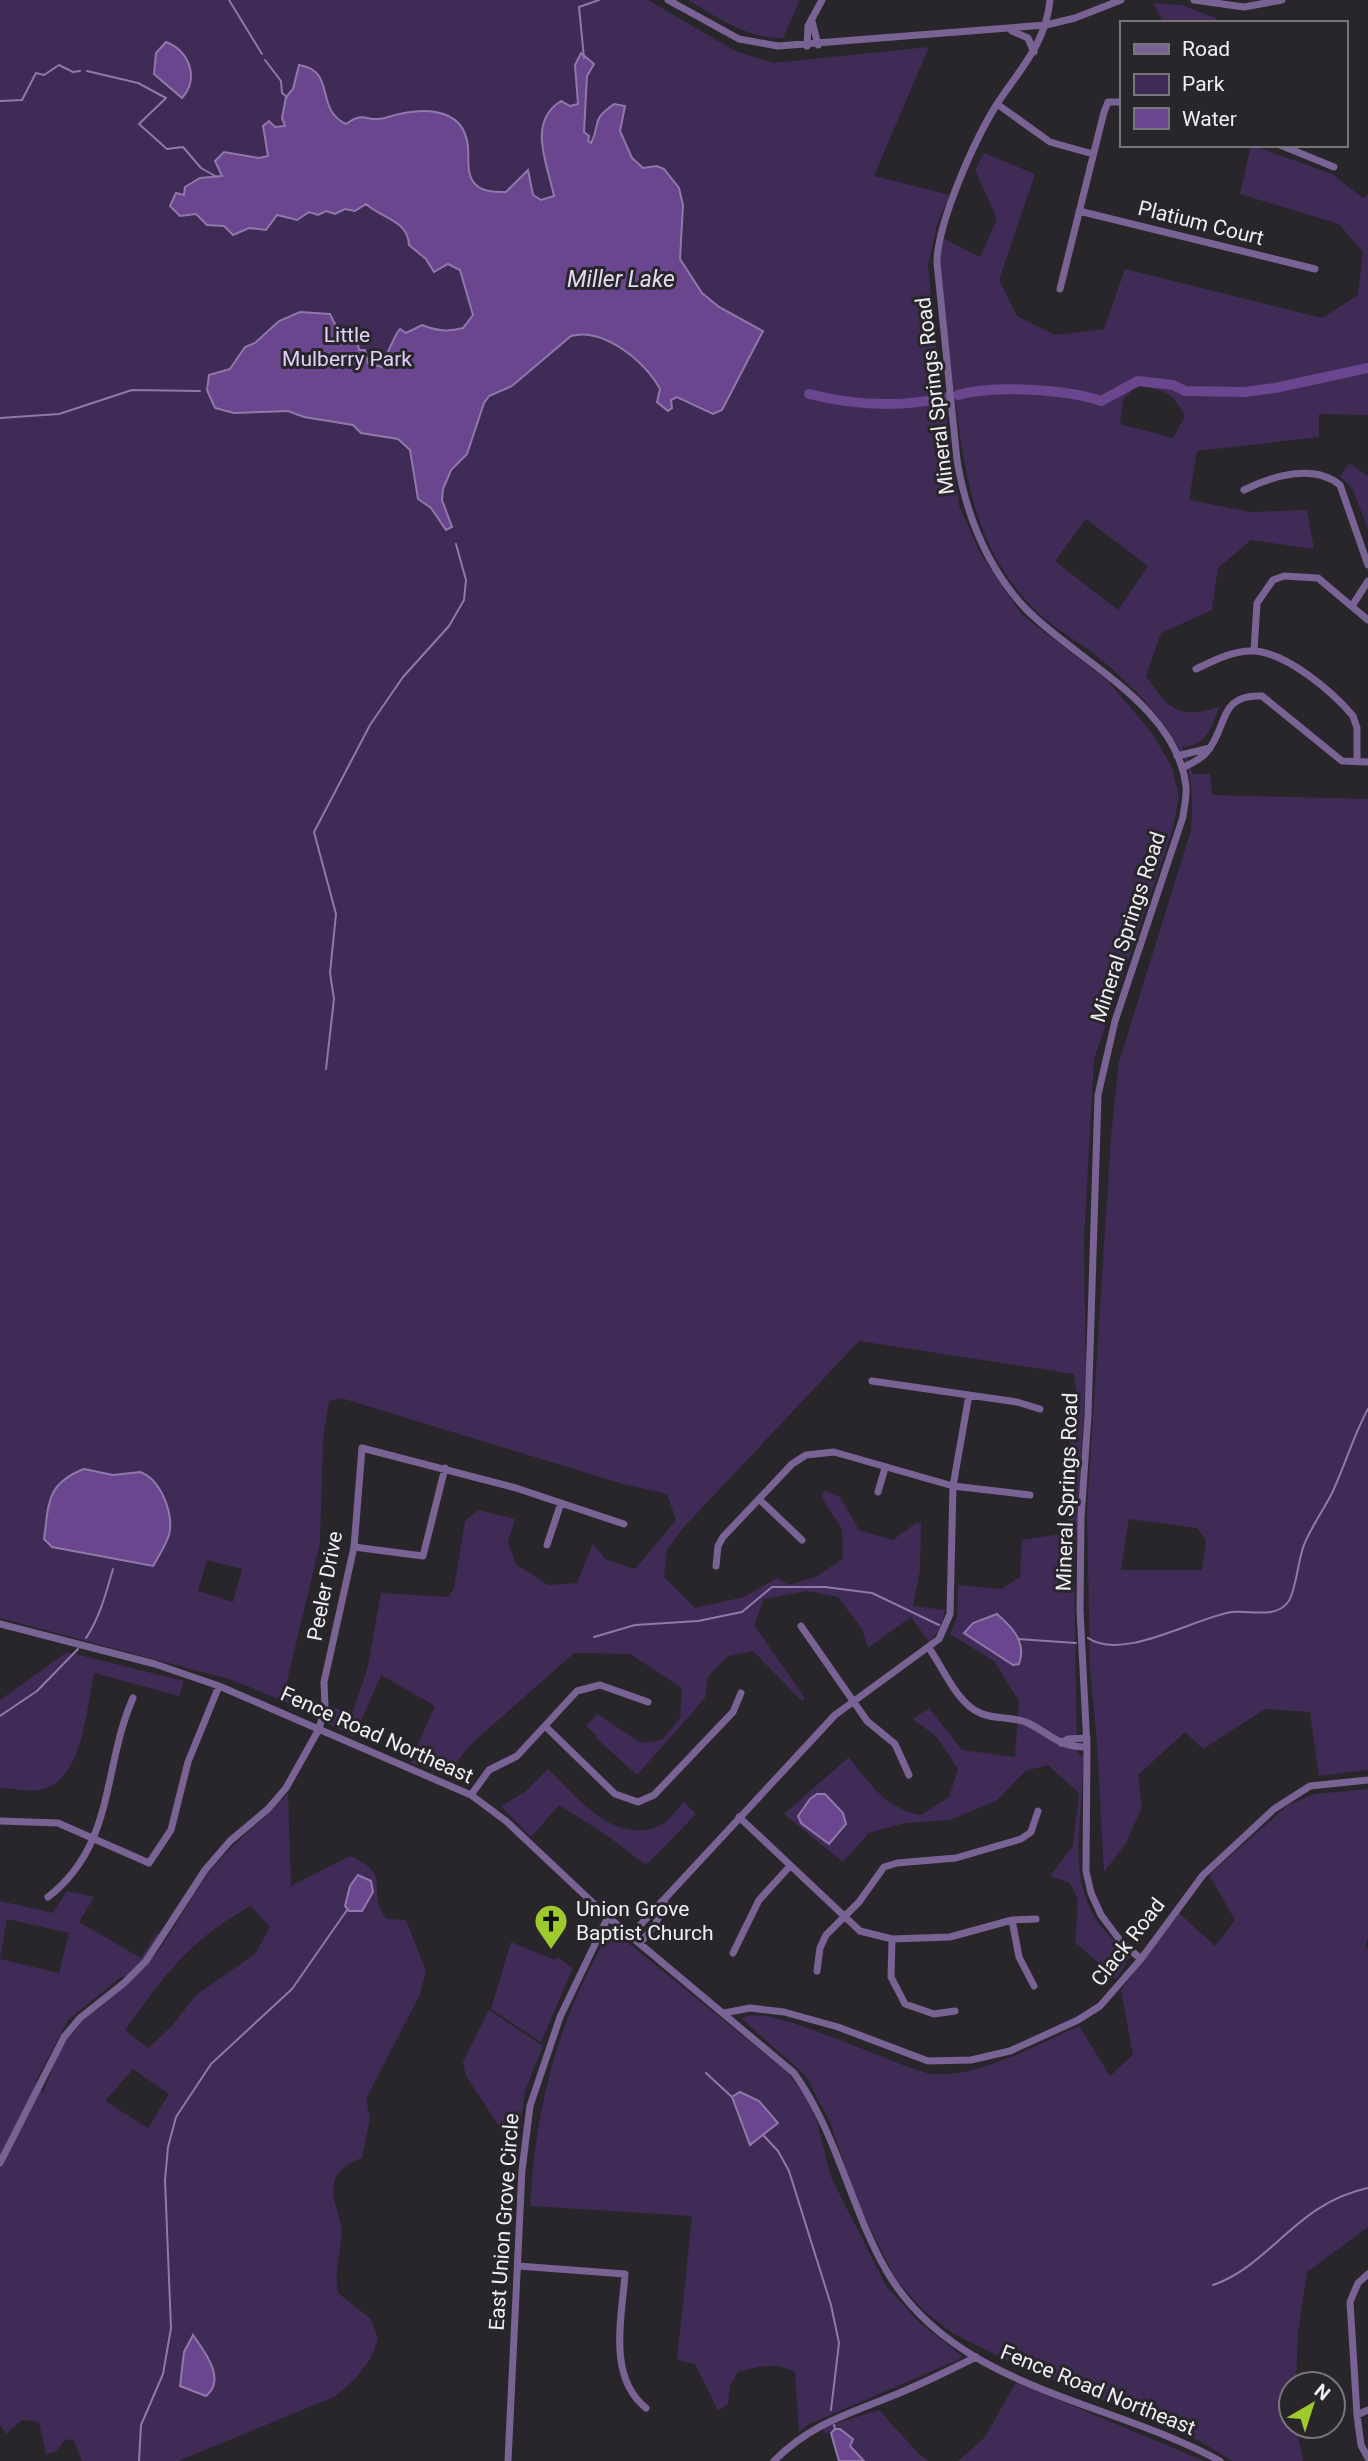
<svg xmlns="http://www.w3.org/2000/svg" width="1368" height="2461" font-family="Roboto,sans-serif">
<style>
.green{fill:#3f2b55;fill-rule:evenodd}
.water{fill:#69468d;stroke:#9178ab;stroke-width:2}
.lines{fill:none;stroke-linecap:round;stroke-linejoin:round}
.stream{stroke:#9178ab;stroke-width:2}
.river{stroke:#69468d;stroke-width:10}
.minor{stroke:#796394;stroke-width:7}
.labels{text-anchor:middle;stroke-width:6;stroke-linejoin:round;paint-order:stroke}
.street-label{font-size:21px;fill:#efeef1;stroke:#28262b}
.park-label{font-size:21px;fill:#e2d0f9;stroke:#28262b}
.poi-label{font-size:21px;fill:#efeef1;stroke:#28262b;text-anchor:start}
.water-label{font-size:23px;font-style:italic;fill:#e4dbf0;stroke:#28262b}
</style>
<rect width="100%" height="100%" fill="#28262b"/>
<path class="green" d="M0,0h648l87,51 38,12 156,-16 -55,129 76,19 -12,26 -10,44 8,80 23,160 21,48 42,62 84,64 46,54 20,34 7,30 -7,35 -78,227 -10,180 2,137 -12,197 3,178 6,7c1,46 -14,104 6,148 8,20 26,35 41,51l-14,22 -41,-37 3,-43 -8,-16 -20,-7 23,-30 6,-53 -31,-28 -23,6 -29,30 -46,19 -45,3 -36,10 -26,29 -59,-48 65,-57c20,27 38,52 72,58l28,-18 9,-28 -21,-32 -24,-18 16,-11 33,42 53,7 4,-56 -25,-40 -44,-27 7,-17 1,-32 43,4 19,-12 2,-37 43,-7c6,-17 -1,-36 0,-55 2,-38 16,-65 9,-104l-215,-33 -176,187 -16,22 -3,27 31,31 49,-11 33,-19 12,7 29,-9 25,-18 -1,-29 -20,-31 2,-8 16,7 19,33 34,10 23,-17h5l-1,47 -7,36 32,4 -4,18 -12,14 -18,-25 -43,31 -6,-19 -24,-32 -31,-6 -43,8 -10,26 51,73 -3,3 -49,-50 -25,5 -20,21 -3,21 -68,77 -41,-37 1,-2 -11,-10 11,-12 44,29 21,-3 18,-22 2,-30 -52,-34 -56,-1 -105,93 -23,30 -36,-14 25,-56 -54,-31 -27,62 -61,-32 -61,-25 -232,-62zM341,1398l282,86 44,10 9,26 -41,49 -30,-10 -12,-16 -16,40 -29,2 -32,-21 -8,-22 7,-23 -37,-9 -13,11 -11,67 -6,9 -67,-4 -14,77 -15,44 -67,-24 35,-147 3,-103 6,-39zM207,1560l35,9 -9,33 -35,-11zM810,1799l36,25 -17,19 -30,-26z
M688,0h112l-17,38c-36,1 -64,-20 -95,-38z
M1153,3l28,2 35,13 1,5h-53z
M1251,145l81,29 31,24 5,-3v220l-49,-1v23l-122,14 -8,49 61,12 57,-2 7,39 -63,-9 -33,28 -6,42 -51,23 -15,43c23,33 32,44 73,31 -8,21 -12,39 -37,40l11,27h17l2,21 156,4v971l-49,6 -9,-64 -45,-3 -62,40 -18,-17 -47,43 4,32 -16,36 -22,29 -7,-130 -7,-72 -3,-160 24,-373 8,-75 72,-232c1,-18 2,-35 -1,-53 -8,-44 -65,-100 -100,-126 -19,-14 -43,-28 -59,-45 -65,-69 -67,-149 -80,-236 -6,-42 -16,-90 -8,-132l37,19 17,-38 -22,-49 9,-17 51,21 -36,106 18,36 38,19 49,-6 21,-60 197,49 36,-23 5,-43 -24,-28 -99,-30zM1136,386c26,3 36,5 49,30l-12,22 -53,-14 3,-24zM1086,519l62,47 -30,44 -63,-49zM1129,1519l68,9 9,12 -4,30h-81z
M1349,463l19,13v53l-15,-39 -13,-14z
M67,1652l117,29 -5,15 -85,-23c-8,35 -10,109 -55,117 -12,2 -27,-2 -39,-2v-88z
M548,1769c29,28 67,78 113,56 8,-4 16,-16 23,-23l12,12 -50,51 -41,-31 -46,-29 -28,32 -30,-31 24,-14z
M1368,1789v149l-3,10h3v279l-61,45 -9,61 -2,51h-5v42h5l7,35h-71l-32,-20 -198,-83 -48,-24 -29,-22 -28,-31 -25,-49 -18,-39 -24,-71 -25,-47 -63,-56c19,-21 161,52 191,55 46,4 105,-30 146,-48l31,50 23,-21 -12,-65 58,-77 36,33 20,-26 -26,-45 79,-70 27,-11z
M288,1793l3,93 59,-30c46,20 14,36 37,63l19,1 20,51 -6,23 -54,105 4,19 -8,40c-10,4 -21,9 -26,19 -8,16 3,34 5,49 3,22 -8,41 -3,67l33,26 7,20 -7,19 -16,21 -21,18 -156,64h-96l-8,-20 -8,-2 -11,13 -9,2 -7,-32 -17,-2 -16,14 -6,-9v-524l53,12 14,-22 27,6 -15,25 62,36 16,-25 5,3 -29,38 -13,4 -52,42 -32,61 7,12c7,-17 13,-38 23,-54 21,-31 58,-49 83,-77 24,-27 38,-61 60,-89 22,-31 55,-51 79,-80zM251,1906l19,21 -15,27 -59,41 -24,31 -24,22 -23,-18c40,-55 65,-91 126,-124zM7,1919l62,14 -10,40 -59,-14zM133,2069l36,25 -21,34 -43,-27zM192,2335c18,24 27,32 14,61l-26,-10 4,-34z
M609,1933h7l171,139 19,25 10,21 15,59 55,109 33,36 43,34 -2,3 -153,66 -8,7 -4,-60c-19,-10 -36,-6 -57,0l-8,14 -2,18 -10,7 -23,-47 -18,-4 15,-144 -162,-10c6,-101 27,-184 79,-273zM749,2095l29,28 -28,22 -17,-43z
M511,1942l44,18 2,-3 16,11 -32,74 -50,-33z
M489,2010l54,36 -18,45 -11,78 -10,-35 -38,-58 -3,-14z
M1016,2382l188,79h-246l27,-24z
M879,2410l40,44 10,7h-65l-29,-32 -9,5 -4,-6z"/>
<path class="water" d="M166,42c23,8 34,37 16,56l-28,-24 2,-21z
M581,53l13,11 -7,12 -3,56 5,4 -1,5 3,2c11,-21 -2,-21 23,-39l11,2 -5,25 12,27 11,10 14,-2 7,3 15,19 4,17 -3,54 22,34 17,14 44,24 -41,79 -9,4 -36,-17 -6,3 1,8 -4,3 -11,-9 3,-13c-14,-27 -57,-62 -89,-53l-59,50 -23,10 -5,7 -17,51 -16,16 -8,19 -1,11 10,27 -6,3 -15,-22 -13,-9 -8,-49 -12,-11 -37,-6 -8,-8 -49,-8 -16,-6 -54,2 -19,-5 -8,-18 2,-15 21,-6 15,-22 10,-4 24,-22 21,-9 30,2 6,12 2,13 10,-6 8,1 3,16h6l3,13 14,4c2,-6 14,-35 18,-38l6,4 16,-8c15,6 26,7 41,3l10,-13 -13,-45 -12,-6 -14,8 -8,-13 -17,-14c-1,-25 -28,-27 -43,-41l-11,7 -10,-2 -10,5 -9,-3 -8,4 -9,-3 -12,8 -20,-5 -11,15 -17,-2 -16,7 -9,-9 -17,-1 -11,-11 -16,2 -10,-10 6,-13 8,2 1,-8 15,-9 22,-2 -7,-15 9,-9 35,6 9,-2 -5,-30 6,-5 6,6 10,-1 -3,-8 4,-21 7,-8 6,-24c38,6 15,44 47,59 19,-14 21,-1 39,-6 31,-10 79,-15 83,29 1,12 -2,27 7,37 7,8 21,8 31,8l22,-22 5,25 8,5 13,-4c-7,-33 -27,-74 7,-95l9,5 8,-2 -3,-39z
M84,1469l29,6 27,-3c20,7 32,38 30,58 -1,11 -12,27 -17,36l-101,-19 -8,-8c5,-34 1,-55 40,-70z
M997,1614c15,13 30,28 22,50l-6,1 -49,-32 9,-10z
M817,1794h8l18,19 3,11 -17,20 -28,-21 -3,-7 12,-17z
M358,1875l13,6 2,11 -11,19h-13l-4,-5 5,-20z
M740,2092l19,9 19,22 -28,22 -18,-48z
M193,2335c11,16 34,44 13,61l-26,-10 4,-34z
M835,2429h5l13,10 -3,7 14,15h-25l-8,-28z"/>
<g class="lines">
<path class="stream" d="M229,0l33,54
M584,58l-5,-51 20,-7
M265,60l16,21 1,12 5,4
M87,71l51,12 28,15 -27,26 28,25 16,-2 18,21 16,9
M0,101l22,-1 14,-27 8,2 15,-10 14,7 7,-1
M0,418l59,-4 73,-24 68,1
M326,1069l8,-70 -4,-26 6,-59 -22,-82 56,-107 33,-48 46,-51 15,-26 2,-20 -10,-36
M594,1637l41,-12 63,-4 44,-9 30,-25h53l47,6 67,32
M86,1638c14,-21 20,-45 27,-69
M1088,1638c35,24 108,-21 144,-26 18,-2 44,7 56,-10 8,-10 10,-43 16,-57 7,-18 19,-34 28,-52 13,-27 21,-57 36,-84
M1018,1639l58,4
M0,1716l37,-25 41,-42
M706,2073l26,24
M763,2135l15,16 11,20 42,134 8,38 -8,67
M1213,2285c58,-20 83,-82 155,-97
M834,2425l1,4
M139,2461l2,-36 22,-51 8,-46 -6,-148 3,-33 8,-30 35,-53 81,-75 55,-79"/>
<path class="river" d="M809,394c44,11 93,14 138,3
M958,395c35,-10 108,-6 143,6l37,-20 35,4 12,6 59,1 31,-4 93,-20"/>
<path class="minor" d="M668,0l71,39 39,7 268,-21 29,-7 46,-18
M1050,0c-4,43 -30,69 -53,104 -22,35 -60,119 -60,159l20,197c9,54 30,107 68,148 50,52 151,96 161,178 1,10 -2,21 -3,31l-68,204 -17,74 -10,321 -7,102 -1,92 7,137 -1,124 5,22 10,22 21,28 19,16
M1194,0l50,7 38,-7
M812,21l6,24
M1012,31l16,7 6,14
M807,46l1,-20 14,-26
M997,104l53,38 43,12
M1280,145l54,22
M1079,211l236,58
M1060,289l44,-177 4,-10h13
M1244,490c28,-14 70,-27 96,-5l28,80
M1352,606l16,-25
M1254,651l3,-48 16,-23 11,-4 34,2 50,42
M1196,669c17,-8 38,-19 57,-18 33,1 80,41 100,65l4,12v34
M1177,756l33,-8
M1182,768c8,-4 18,-8 24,-15 23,-26 11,-59 56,-57l80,65 26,1
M872,1381l145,21 23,7
M878,1492l7,-24
M760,1500l42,40
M547,1545l14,-42
M354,1547l69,9 22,-88
M716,1566l2,-20 5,-9 69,-73 14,-9 28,-3 119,34 77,9
M0,1624l155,40 64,22 252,109 35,26 102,96 186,156c43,60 56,134 92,197 68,119 224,130 334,191
M801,1626l66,95 28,23 14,31
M929,1648c14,20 28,55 51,65 15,7 33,3 48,10 24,12 30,24 59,24
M545,1726l70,68 23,8 16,-7 79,-83 8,-19
M1061,1743l7,-4 19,-1
M471,1795l18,-25 28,-14 60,-65 23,-6 48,17
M739,1817l121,114 32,8 58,-2 62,-17 24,-1
M0,1821l58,2 91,40 22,-33 17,-68 31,-76
M48,1897c68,-53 54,-129 85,-199
M1012,1920l7,37 15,29
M631,1935l204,-220 104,-76 11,-25 3,-128 16,-91
M892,1939l-1,38 14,27 29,10 21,-3
M640,1943l15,-18 10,-22
M733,1953l26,-53 31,-34
M817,1971l3,-23 6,-13 33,-33 25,-35 13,-4 59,-5 65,-19 10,-7 7,-21
M724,2013l26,-5 34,4 54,15 90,34 43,-1 39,-9 68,-31 22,-14 41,-47 62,-84 71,-66 36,-23 58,-6
M0,2163l64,-126 16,-19 44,-35 22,-22 59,-91 25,-29 38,-32 18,-21 33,-59 6,-22 -1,-25 30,-135 8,-99 154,40 108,36
M518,2266l107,8c-3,43 -18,103 21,134
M1368,2274l-10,9 -8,19 7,113 4,30 7,13
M1357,2415l11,-5
M508,2461l14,-291 8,-64 30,-89 48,-100
M774,2461c38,-38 75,-47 123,-67 27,-11 53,-24 79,-37"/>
</g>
<defs>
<symbol id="church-pin" viewBox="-11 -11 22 30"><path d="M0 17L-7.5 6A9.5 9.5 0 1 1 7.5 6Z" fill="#9eca2e" stroke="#28262b"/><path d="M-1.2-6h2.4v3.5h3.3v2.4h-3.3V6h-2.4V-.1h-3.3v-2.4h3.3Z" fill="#111"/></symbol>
</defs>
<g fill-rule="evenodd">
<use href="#church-pin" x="532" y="1902" width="38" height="52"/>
</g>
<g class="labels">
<g class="street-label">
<text transform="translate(1201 223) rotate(14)" y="7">Platium Court</text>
<text transform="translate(935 396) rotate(-97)" y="7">Mineral Springs Road</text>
<text transform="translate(1128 927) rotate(-72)" y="7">Mineral Springs Road</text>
<text transform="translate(1067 1492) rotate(-88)" y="7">Mineral Springs Road</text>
<text transform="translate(325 1586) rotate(-79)" y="7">Peeler Drive</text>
<text transform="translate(377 1735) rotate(24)" y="7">Fence Road Northeast</text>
<text transform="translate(1128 1942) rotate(-52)" y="7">Clack Road</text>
<text transform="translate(504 2222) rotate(-86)" y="7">East Union Grove Circle</text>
<text transform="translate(1098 2390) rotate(22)" y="7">Fence Road Northeast</text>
</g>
<g class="park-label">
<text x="347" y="342">Little<tspan x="347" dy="24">Mulberry Park</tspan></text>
</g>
<g class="poi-label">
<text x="576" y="1916">Union Grove<tspan x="576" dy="24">Baptist Church</tspan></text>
</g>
<g class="water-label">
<text x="621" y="287">Miller Lake</text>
</g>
</g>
<rect x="1120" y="21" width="228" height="126" fill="#28262b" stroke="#78767a" stroke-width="2"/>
<rect x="1134" y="44" width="35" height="10" fill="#796394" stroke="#78767a" stroke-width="2"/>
<text x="1182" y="56" font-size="21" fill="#efeef1">Road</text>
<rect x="1134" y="74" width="35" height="21" fill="#3f2b55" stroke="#78767a" stroke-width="2"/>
<text x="1182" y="91" font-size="21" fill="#efeef1">Park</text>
<rect x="1134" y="108" width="35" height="21" fill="#69468d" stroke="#78767a" stroke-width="2"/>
<text x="1182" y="126" font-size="21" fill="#efeef1">Water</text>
<g transform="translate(1312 2405) rotate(39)"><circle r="33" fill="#28262b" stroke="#78767a" stroke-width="2"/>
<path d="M0-5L12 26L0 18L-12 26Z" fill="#9eca2e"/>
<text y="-10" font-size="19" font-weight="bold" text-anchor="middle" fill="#efeef1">N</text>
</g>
</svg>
